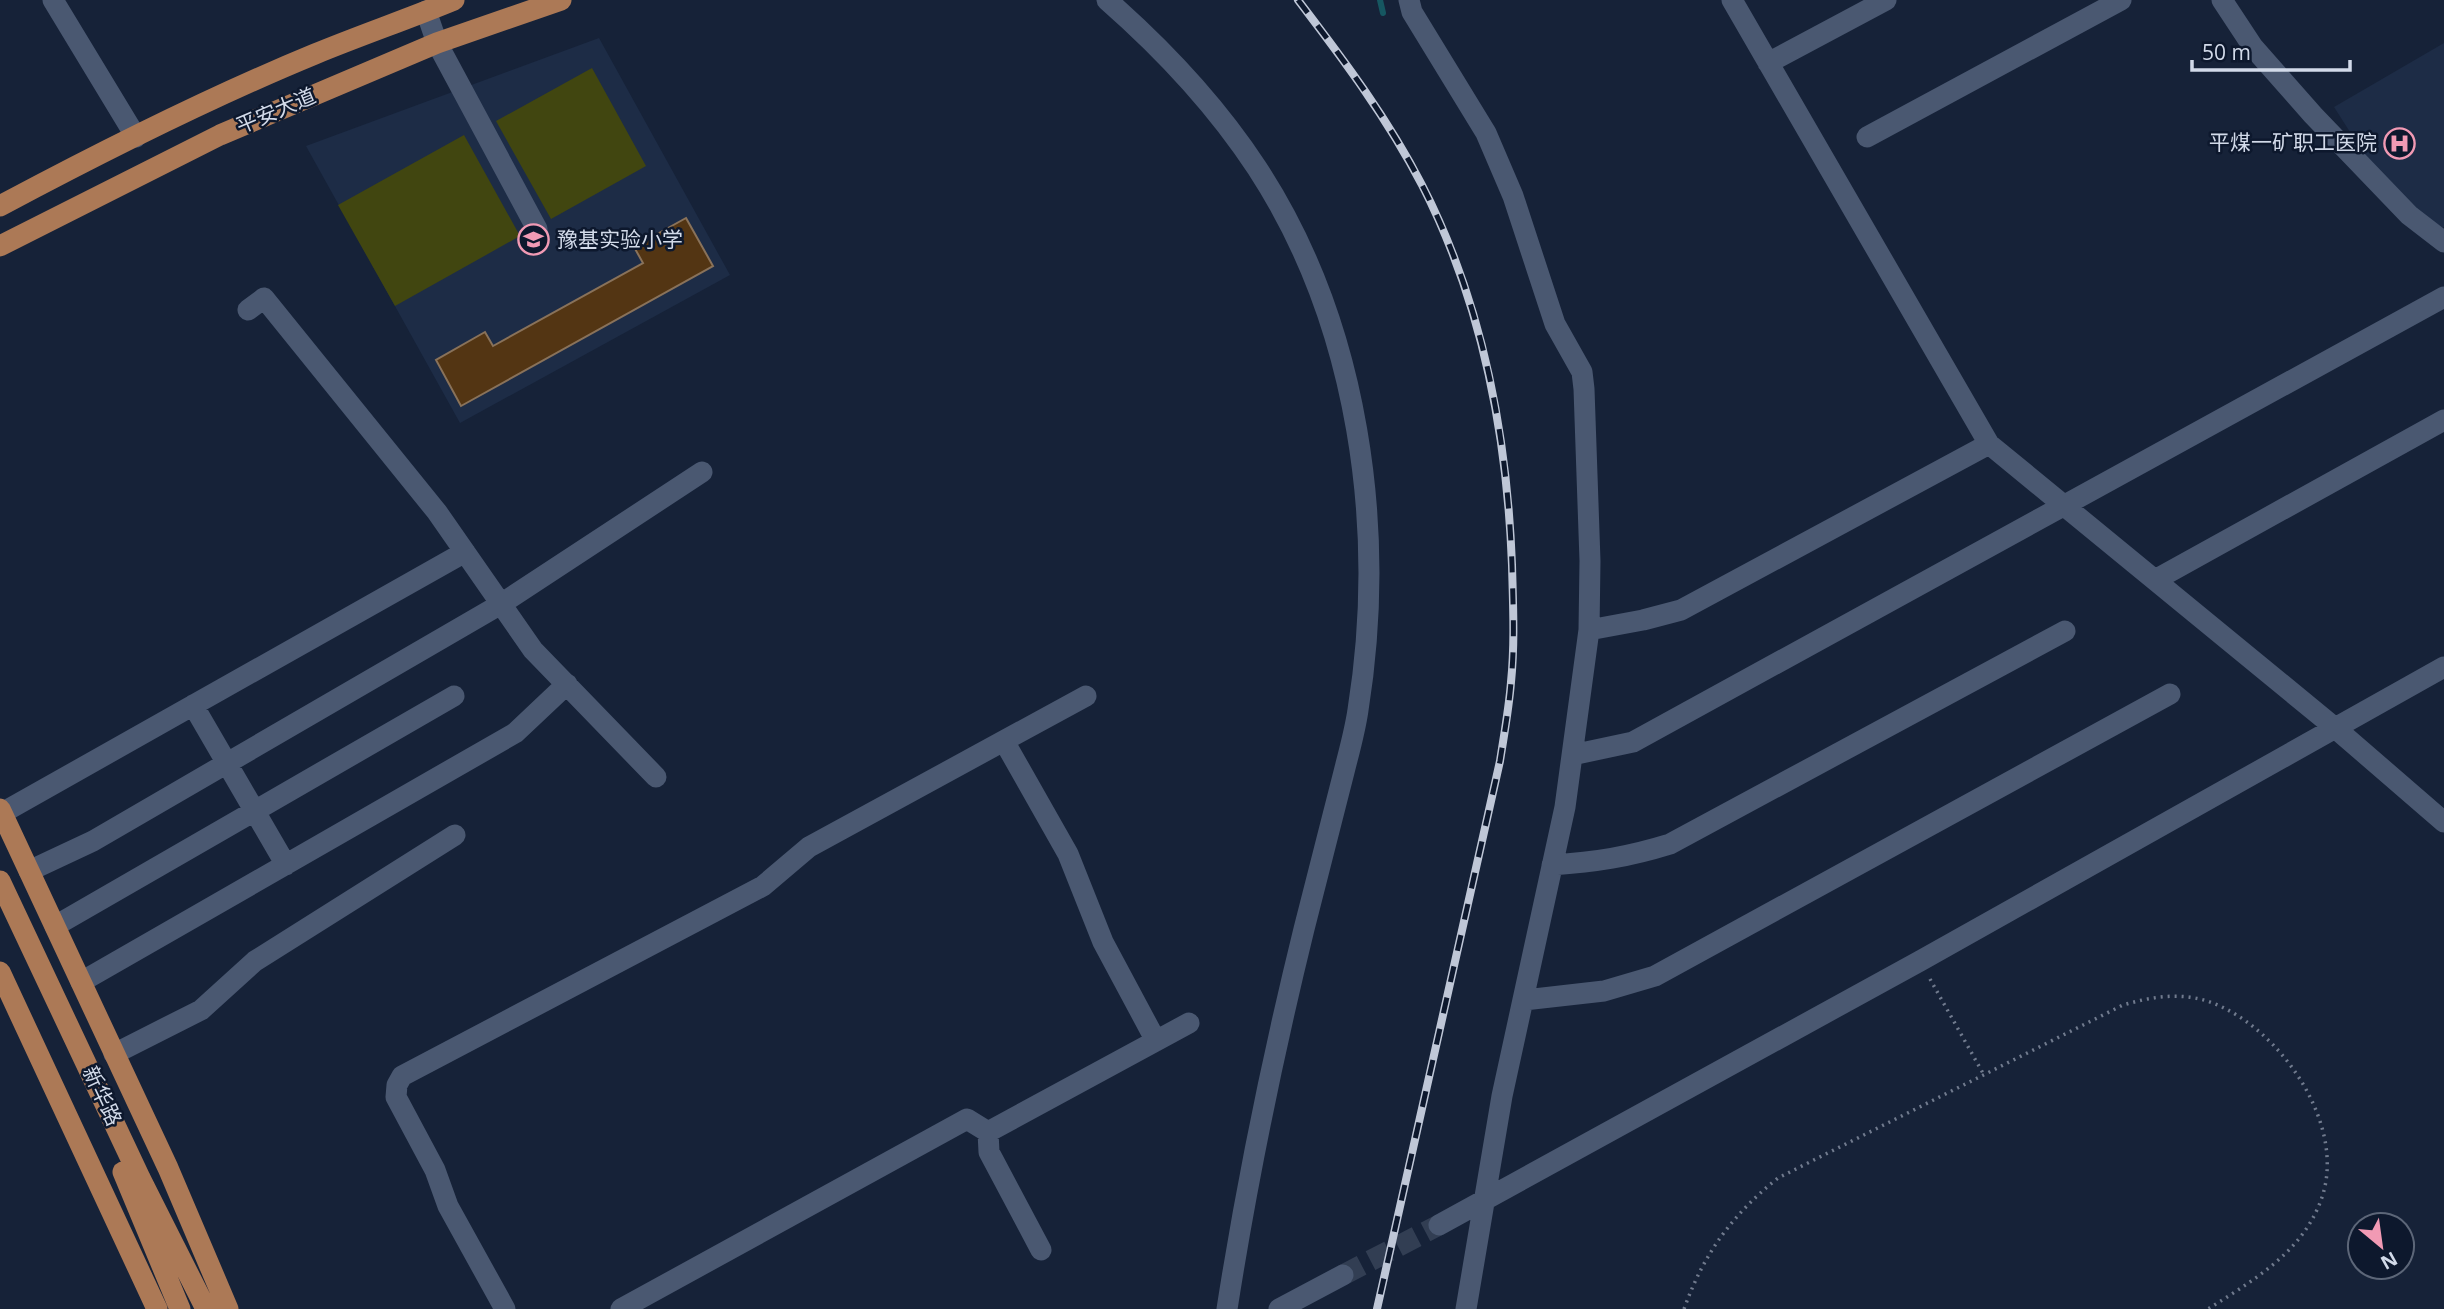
<svg xmlns="http://www.w3.org/2000/svg" width="2444" height="1309" font-family="'Open Sans','Noto Sans SC',sans-serif">
<style>
.built{fill:#1d2c46}
.green{fill:#414610}
.lines{fill:none;stroke-linecap:round;stroke-linejoin:round}
.stream{stroke:#165761;stroke-width:6}
.building{fill:#533513;stroke:#89725a;stroke-width:2}
.minor-tunnel{stroke:#323e53;stroke-width:21;stroke-dasharray:21 10;stroke-linecap:butt}
.path{stroke:#717b8e;stroke-width:3.5;stroke-dasharray:2 5;stroke-linecap:butt}
.minor{stroke:#4a5871;stroke-width:21}
.major{stroke:#ac7956;stroke-width:21}
.rail-casing{stroke:#bfc7d7;stroke-width:8}
.rail{stroke:#0d182d;stroke-width:5;stroke-dasharray:16;stroke-linecap:butt}
.labels{text-anchor:middle;stroke-width:5;stroke-linejoin:round;paint-order:stroke}
.street-label{font-size:21px;fill:#d2dae9;stroke:#0d182d}
.poi-label{font-size:21px;fill:#d2dae9;stroke:#0d182d;text-anchor:end}
</style>
<rect width="100%" height="100%" fill="#162238"/>
<path class="built" d="M599,38l131,237 -270,148 -154,-277z
M2444,43v184l-9,2 -55,-50 -46,-72z"/>
<path class="green" d="M592,68l54,98 -95,53 -55,-98z
M464,135l56,101 -125,70 -57,-101z"/>
<g class="lines">
<path class="stream" d="M1380,0l3,13"/>
</g>
<path class="building" d="M686,218l27,48 -252,140 -25,-46 49,-28 8,14 150,-83 -9,-16z"/>
<g class="lines">
<path class="minor-tunnel" d="M1343,1275l96,-50"/>
<path class="path" d="M1930,979l54,96
M1684,1309c20,-56 48,-94 94,-131l345,-173c28,-8 55,-13 84,-4 71,23 142,124 114,199 -19,53 -69,81 -113,109"/>
<path class="minor" d="M53,0l83,137
M1107,0c57,50 108,104 150,168 102,156 130,360 101,542 -3,21 -9,42 -14,62 -13,52 -27,105 -40,157 -31,126 -57,252 -77,380
M1409,0l3,12 74,121 27,63 42,128 27,48 2,17 6,172 -1,69 -24,177 -63,289 -36,213
M1732,0l257,444 345,283 110,95
M2222,0l31,47 60,68 96,100 35,27
M426,11l11,32 100,186
M1768,63l118,-63
M1867,137l254,-137
M248,310l16,-12 173,214 96,138 123,127
M2155,580l289,-160
M1589,630l54,-10 38,-10 308,-166
M193,705l93,160
M1004,741l64,113 35,88 53,99
M1572,755l61,-13 811,-445
M2,813l463,-261
M1552,865c44,-3 76,-8 118,-21l395,-213
M29,871l64,-30 408,-237 201,-132
M55,926l399,-230
M81,982l434,-249 52,-49
M1524,1000l80,-9 51,-15 515,-282
M114,1054l87,-44 54,-49 200,-126
M988,1132l201,-109
M1439,1225l481,-264 524,-294
M505,1309l-57,-103 -13,-36 -39,-73 1,-12 5,-9 361,-190 46,-39 277,-151
M621,1309l346,-190 21,13 1,20 52,98
M1279,1309l64,-34"/>
<path class="major" d="M0,206c103,-55 208,-108 315,-152 46,-19 93,-35 139,-54
M0,246l220,-111 217,-92 124,-43
M0,809l168,359 60,141
M0,881l140,297 66,131
M0,972l157,337
M123,1172l57,137"/>
<defs>
<path id="rail" d="M1298,0c45,59 90,119 124,185 61,119 85,249 90,380 1,39 3,78 -1,117 -2,26 -7,53 -11,79l-123,548"/>
</defs>
<use href="#rail" class="rail-casing"/>
<use href="#rail" class="rail"/>
</g>
<defs>
<symbol id="hospital-ring" viewBox="-11 -11 22 22"><circle r="9.5" fill="#0d182d" stroke="#f19ab4" stroke-width="1.5"/><path d="M-5-5h3v3.5h4V-5h3V5h-3V1.5h-4V5h-3Z" fill="#f19ab4"/></symbol>
<symbol id="school-ring" viewBox="-11 -11 22 22"><circle r="9.5" fill="#0d182d" stroke="#f19ab4" stroke-width="1.5"/><path d="M0-5L7-2L0 1L-7-2ZM-4 1L0 2.5L4 1V4Q0 6-4 4Z" fill="#f19ab4"/></symbol>
</defs>
<g fill-rule="evenodd">
<use href="#hospital-ring" x="2382" y="126" width="35" height="35"/>
<use href="#school-ring" x="516" y="222" width="35" height="35"/>
</g>
<g class="labels">
<g class="street-label">
<text transform="translate(276 111) rotate(-23)" y="7">平安大道</text>
<text transform="translate(102 1096) rotate(65)" y="7">新华路</text>
</g>
<g class="poi-label">
<text x="2377" y="150">平煤一矿职工医院</text>
<text x="557" y="247" text-anchor="start">豫基实验小学</text>
</g>
</g>
<g transform="translate(2381 1246) rotate(151)"><circle r="33" fill="#0d182d" stroke="#5c6678" stroke-width="2"/>
<path d="M0-5L12 26L0 18L-12 26Z" fill="#f19ab4"/>
<text y="-10" font-size="19" font-weight="bold" text-anchor="middle" fill="#d2dae9">N</text>
</g>
<path d="M2192 60v10h158v-10" fill="none" stroke="#d2dae9" stroke-width="3.5"/>
<text x="2202" y="60" font-size="21" fill="#d2dae9" stroke="#0d182d" stroke-width="5" paint-order="stroke">50 m</text>
</svg>
